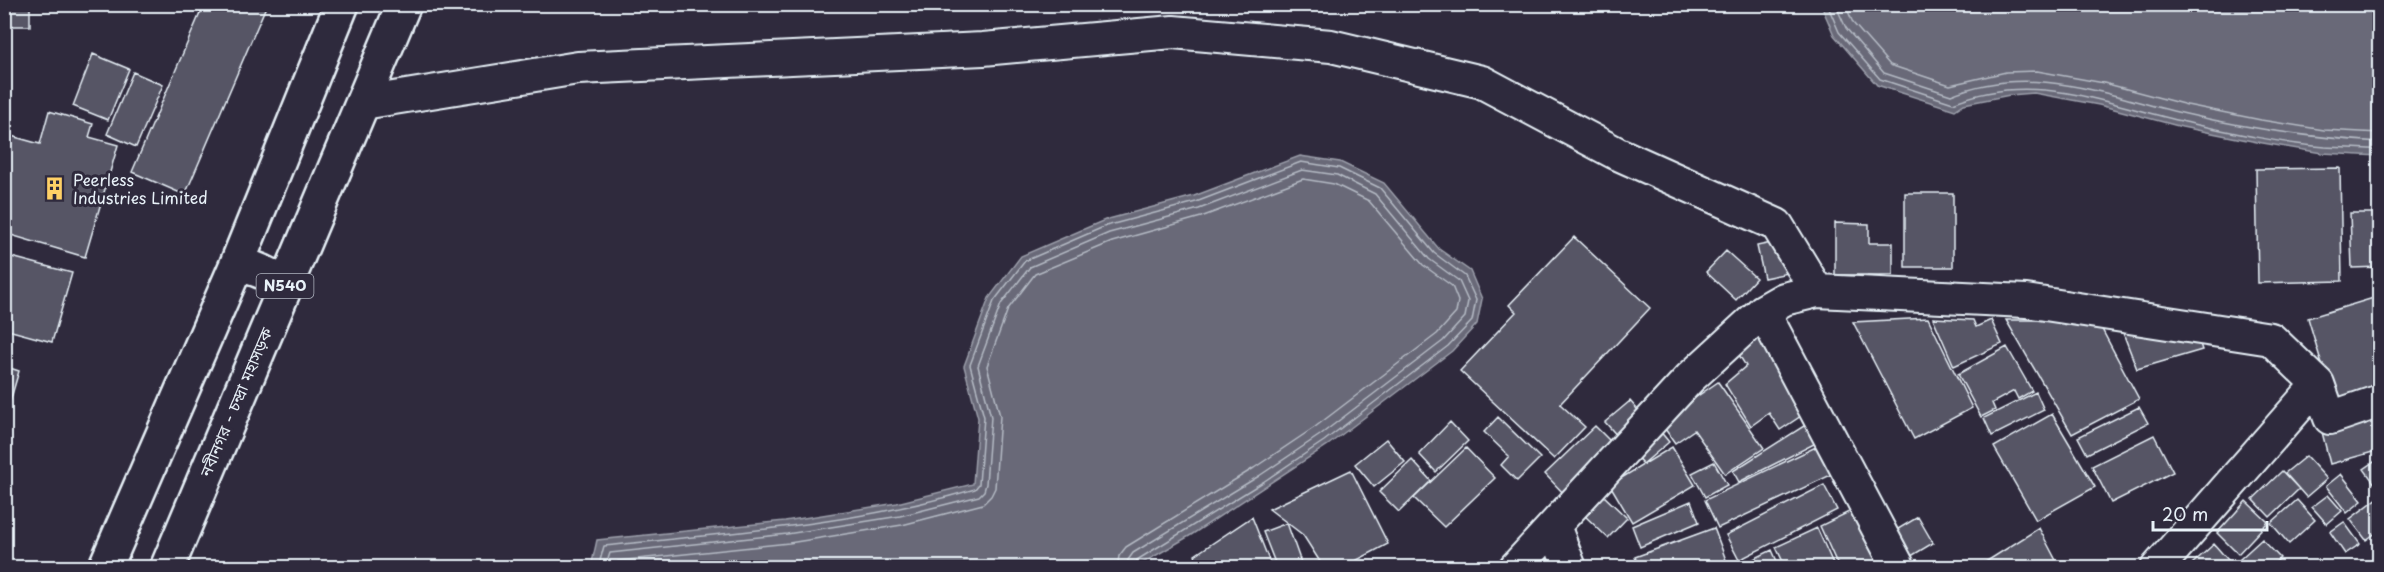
<svg xmlns="http://www.w3.org/2000/svg" width="2384" height="572" font-family="'Playpen Sans','Noto Sans Bengali',sans-serif">
<style>
.water{fill:#696978;stroke:#9c9fab;stroke-width:1.5}
.lines{fill:none;stroke-linecap:round;stroke-linejoin:round}
.shore{stroke:#b5bbc5;stroke-width:1.5}
.building{fill:#575565;stroke:#e8f1f8;stroke-width:1.5}
.street-casing{stroke:#e8f1f8;stroke-width:36}
.highway-casing{stroke:#e8f1f8;stroke-width:38}
.street{stroke:#2f2a3d;stroke-width:32}
.highway{stroke:#2f2a3d;stroke-width:33}
.labels{text-anchor:middle;stroke-width:6;stroke-linejoin:round;paint-order:stroke}
.shield{fill:#2f2a3d;stroke:#b0b5c0;stroke-width:1.5}
.shield-label{font-size:15px;font-weight:bold;fill:#e8f1f8}
.poi-label{font-size:16px;fill:#e8f1f8;stroke:#2f2a3d;text-anchor:start}
.street-label{font-size:16px;fill:#e8f1f8;stroke:#2f2a3d}
</style>
<rect width="100%" height="100%" fill="#2f2a3d"/>
<filter id="ink" filterUnits="userSpaceOnUse"><feTurbulence type="fractalNoise" baseFrequency=".0167" numOctaves="2"/><feDisplacementMap in="SourceGraphic" scale="12" xChannelSelector="R" yChannelSelector="G"/><feConvolveMatrix kernelMatrix="1 2 1 2 8 2 1 2 1" color-interpolation-filters="sRGB"/></filter>
<g filter="url(#ink)">
<path class="water" d="M1821,5h558v151l-57,-3 -65,-11 -75,-15 -83,-22 -65,-12 -24,2 -46,9 -9,6 -78,-25 -43,-50z
M1300,156l40,6 44,21 55,66 31,22 12,28 -5,25 -25,27 -124,94 -137,90 -55,32h-545l6,-27 188,-19 112,-18 76,-19 5,-66 -14,-52 25,-68 32,-42 84,-36 89,-24z"/>
<g class="lines">
<path class="shore" d="M1827,4l12,28 41,47 73,24c81,-33 151,1 232,19 45,10 93,21 140,25 18,1 36,1 55,3
M1835,4l11,24 38,45 67,22c81,-33 156,1 235,19 64,15 128,24 194,28
M1845,4l8,19 37,42 60,20 56,-13 31,-1 67,12 83,22 74,15 63,10 56,3
M598,568l6,-22c124,-13 251,-21 371,-57l4,-5 5,-67 -14,-52 24,-64 31,-40 81,-35 90,-24 105,-40 38,6 41,20 54,65 31,23 11,24 -4,21 -24,25 -124,95 -61,41 -126,78 -3,8
M605,568l5,-15 177,-19 113,-18 79,-20 5,-5 2,-7 5,-67 -13,-51 23,-62 29,-37 79,-34 90,-24 103,-39 35,5 38,19 54,65 30,22 9,20 -3,16 -22,24 -123,94 -61,41 -126,77 -5,7 -2,8
M615,568l3,-7 171,-18 113,-18 81,-21 8,-8 4,-8 5,-72 -13,-50 21,-57 27,-35 77,-32 89,-25 102,-38 31,5 35,17 54,64 29,21 6,15 -2,12 -19,21 -122,93 -61,41 -128,79 -7,9 -2,12"/>
</g>
<path class="building" d="M4,4h26v22h-26z
M204,4h63l-82,191 -53,-23z
M93,54l36,15 -21,51 -35,-14z
M133,72l30,13 -27,62 -29,-13z
M49,111l44,13 -4,13 29,8 -33,112 -81,-24v-99l36,10z
M2340,168l2,113 -84,2 -2,-114z
M1905,193h48v74h-48z
M2350,213h30v54l-28,1z
M1835,223l34,1v19h24v32h-58z
M1574,237l76,71 -90,96 25,23 -31,32 -94,-88 56,-59 -7,-7z
M1781,241l7,32 -24,5 -7,-32z
M1726,251l30,27 -20,22 -30,-28z
M4,255l68,18 -20,69 -48,-13z
M2380,296v91l-47,14 -25,-83z
M2189,311l13,39 -65,19 -17,-44z
M1928,318l44,90 -58,31 -61,-117z
M1933,318l40,2 3,7 15,-7 11,24 -48,22z
M2006,320h91l42,79 -67,35z
M1761,335l43,79 -24,16 -11,-17 -18,13 -26,-42 21,-18 -7,-11z
M2007,347l25,44 -14,8 -4,-8 -22,12 3,7 -14,7 -23,-43z
M4,366l15,5 -15,51z
M1718,382l46,66 -39,26 -31,-44 -19,13 -15,-21z
M2036,392l8,18 -52,26 -8,-18z
M1630,401l14,16 -25,21 -14,-16z
M2139,407l9,16 -61,31 -9,-17z
M2052,414l43,73 -59,33 -42,-73z
M2380,416v34l-50,14 -8,-32z
M1498,417l42,41 -23,23 -16,-16 8,-9 -25,-24z
M1450,422l18,19 -32,31 -17,-18z
M1807,424l11,18 -79,40 -6,-11z
M1595,426l21,21 -51,48 -20,-21z
M1659,430l10,12 -26,22 -10,-11z
M2154,435l19,37 -62,31 -19,-37z
M1386,439l19,23 -31,25 -19,-23z
M1820,445l13,29 -115,54 -13,-28z
M1672,447l23,38 -63,37 -22,-37z
M1466,448l29,30 -51,49 -30,-29z
M2306,456l21,23 -21,18 -21,-24z
M2380,458v33l-16,-22z
M1412,460l19,21 -32,31 -20,-20z
M1714,462l13,23 -22,12 -13,-24z
M1351,470l37,74 -46,24h-18l-21,-33 -34,-26z
M2282,471l17,18 -29,28 -17,-18z
M2341,474l21,27 -15,12 -21,-27z
M1824,485l13,25 -98,50 -13,-25z
M1603,495l24,23 -19,20 -24,-23z
M2328,495l14,16 -15,13 -15,-17z
M2378,498l2,32 -14,10 -16,-21z
M2297,500l18,20 -26,24 -18,-21z
M1691,501l8,21 -59,25 -8,-21z
M2246,501l22,21 -30,32 -21,-21z
M1855,509l28,59h-44l-19,-42z
M1252,517l20,51h-73l-4,-13z
M1918,517l15,26 -30,18 -15,-26z
M2344,522l16,22 -15,10 -15,-22z
M1287,523l16,45h-26l-14,-36z
M1714,528l15,40h-90l-4,-11z
M1817,528l18,40h-49l-10,-21z
M2039,528l21,40h-84z
M2262,539l18,19 -11,10h-21l-8,-9z
M2214,544l21,24h-39l-4,-4z
M1772,550l8,18h-40l-1,-2z
M1553,559l3,9h-16z
M1189,560l3,8h-20z"/>
<g class="lines">
<defs>
<path id="street" d="M363,103l215,-35 405,-19 190,-17 158,14 151,36 134,71 161,72 40,66
M1763,311l136,257
M1554,526l16,42
M1515,568l175,-190 73,-67 21,-12 33,-8 209,10 245,38 47,45 12,34 50,-17
M2157,568l161,-184"/>
<path id="highway" d="M236,266c20,0 34,9 49,20
M105,568l131,-302 106,-262
M167,568l237,-564"/>
</defs>
<use href="#street" class="street-casing"/>
<use href="#highway" class="highway-casing"/>
<use href="#street" class="street"/>
<use href="#highway" class="highway"/>
</g>
</g>
<defs>
<symbol id="building-bare" viewBox="-9 -9 18 18"><path d="M-4-6H4V6H1V3H-1V6H-4ZM-2.5-4.3h1.7v1.8h-1.7ZM.8-4.3h1.7v1.8H.8ZM-2.5-1h1.7V.8h-1.7ZM.8-1h1.7V.8H.8Z" fill="#ffd166" stroke="#2f2a3d" stroke-width="2.5" paint-order="stroke"/></symbol>
</defs>
<g fill-rule="evenodd">
<use href="#building-bare" x="38" y="172" width="33" height="33"/>
</g>
<g class="labels">
<rect class="shield" x="256.5" y="274" width="57" height="24" rx="4.5"/>
<g class="shield-label">
<text x="285" y="291">N540</text>
</g>
<g class="poi-label">
<text x="73" y="186">Peerless<tspan x="73" dy="18">Industries Limited</tspan></text>
</g>
<g class="street-label">
<text transform="translate(236 402) rotate(-67)" y="6">নবীনগর - চন্দ্রা মহাসড়ক</text>
</g>
</g>
<rect width="2384" height="572" fill="none" stroke="#2f2a3d" stroke-width="24"/>
<rect x="12" y="12" width="2360" height="548" fill="none" stroke="#e8f1f8" stroke-width="2" filter="url(#ink)"/>
<path d="M2153 521v9h114v-9" fill="none" stroke="#e8f1f8" stroke-width="3"/>
<text x="2162" y="521" font-size="18" fill="#e8f1f8" stroke="#2f2a3d" stroke-width="4.5" paint-order="stroke">20 m</text>
</svg>
